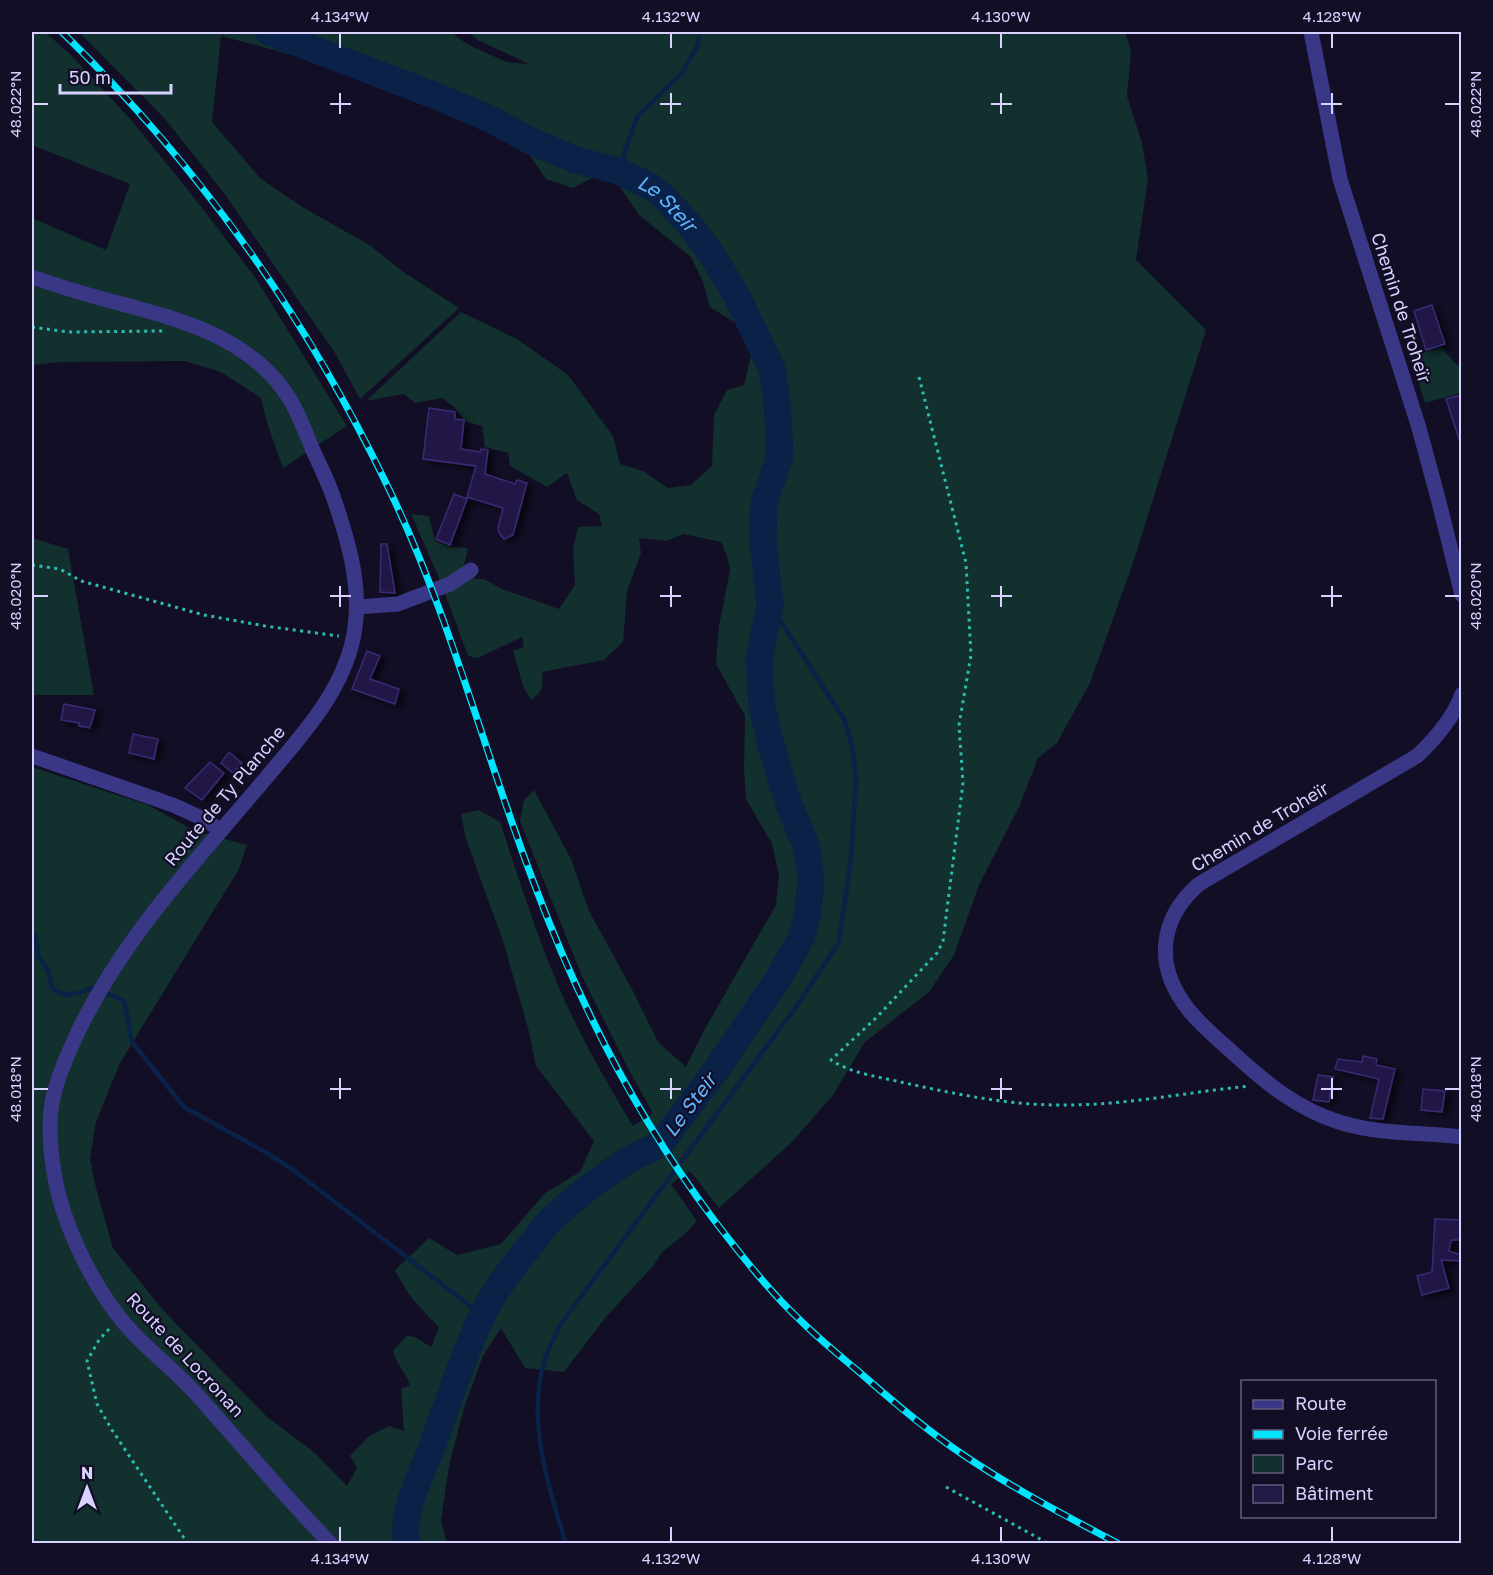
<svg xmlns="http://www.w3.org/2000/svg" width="1493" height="1575" font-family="'Golos Text',sans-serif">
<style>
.green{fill:#11302e}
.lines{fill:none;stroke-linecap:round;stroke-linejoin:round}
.stream{stroke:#0a2148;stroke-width:4.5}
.river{stroke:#0a2148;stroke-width:27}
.building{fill:#221947;stroke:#392b74;stroke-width:1.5;filter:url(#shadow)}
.path{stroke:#2bbbb1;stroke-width:3;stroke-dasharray:3 4.5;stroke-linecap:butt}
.minor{stroke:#3a3786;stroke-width:15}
.rail-casing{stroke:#00e5fd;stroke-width:7}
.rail{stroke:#120e25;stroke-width:4.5;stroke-dasharray:14;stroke-linecap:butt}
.ticks{fill:none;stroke:#d7d2ff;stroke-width:2}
.labels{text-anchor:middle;stroke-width:4.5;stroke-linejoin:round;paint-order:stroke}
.street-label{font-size:18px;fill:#d7d2ff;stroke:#120e25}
.water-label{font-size:20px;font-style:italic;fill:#60b6ff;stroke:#120e25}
.neatline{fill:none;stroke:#d7d2ff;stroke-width:2}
.ticks-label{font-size:15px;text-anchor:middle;fill:#d7d2ff}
</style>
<defs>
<filter id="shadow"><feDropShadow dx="5.5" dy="3" stdDeviation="3" flood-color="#0009"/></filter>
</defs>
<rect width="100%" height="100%" fill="#120e25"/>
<path class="green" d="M32,32h13l26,23 61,66 60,74 63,82 92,149 -64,42 -15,-42 -7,-28 -40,-26 -37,-11 -122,1 -30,3v-147l74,32 24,-66 -98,-39z
M79,32h372l16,12 39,18 23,2 -51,-24 -10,-8h657l6,19 -4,45 15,47 6,36 -12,81 70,70 -72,230 -44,123 -33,60 -19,15 -18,47 -41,80 -25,70 -25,37 -64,50 -32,53 -41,47 -73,66 -29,-37 -19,13 26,37 -13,14 -21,16 -10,15 -47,51 -42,55 -39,-4 -24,-40 -18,28 -19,52 -15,58 -8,54 6,23h-415v-776l116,38 47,26 52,14 -8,24 -119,194 -24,59 -6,37 6,29 17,60 50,62 103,106 49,37 32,33 10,-18 -7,-12 19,-20 20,-10 15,5 -3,-42 9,-4c-4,-12 -15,-22 -17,-35l14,-14 8,1 16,10 8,-20c-19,-18 -33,-34 -44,-57l34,-32 28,17 44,-11 44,-51 35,-21 14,-31 -58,-75 -8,-38 -25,-87 -37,-102 -5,-25 18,-4 21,12c19,57 37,115 61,170 20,46 46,91 72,134l20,-13 -23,-41 -49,-98 -61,-153 4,-21 10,-10 37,69 18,52 45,82 24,49 28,25 21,-42 69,-120 3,-30 -7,-31 -26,-45 -2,-29 1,-54 -29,-52 3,-38 11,-56 -3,-14 -6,-14 -37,-8 -18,7 -27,-3 2,15 -14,38 -4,51 -19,18 -62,12c2,13 1,20 -11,28l-8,-14 -10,-35 11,-4 -2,-10 -44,21 -10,-2 -28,-76 -29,-66 18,2 6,25 15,6 18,1 -4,18 11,13h9l18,10 57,20 16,-24 -2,-37 5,-21 24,-1 -3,-12 -22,-14 -10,-27 -20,14 -37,-21 -2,-13 -23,-6 -3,-21 -16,-4 -12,-15 -12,-9 -27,5 -11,-9 -38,7 95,-89 56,27 51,36 45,61 7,28 23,7 25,17 23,-3 21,-19 2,-51 13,-25 17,-5 7,-30 -14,-31 -27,-17 -7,-25 -12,-25 -52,-42 -21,-31 -18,-10 -27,14 -27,-9 -21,-30 -92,-41 -137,-52 -75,-20 -9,86 49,57 43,29 67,38 31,25 57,37 -99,91 -25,-46 -111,-160 -59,-74z
M1441,347l16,18 4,-1v29l-36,10 -14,-46z
M32,538l36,11 26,146h-62z"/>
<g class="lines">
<path class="stream" d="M618,171l19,-54 45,-44 16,-28 2,-13
M32,931l4,8 2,17 10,14 5,19c19,12 24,1 42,-1l29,13 8,41 52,65 83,46 25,16 190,146
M566,1544c-18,-57 -40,-127 -21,-185 4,-12 10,-23 15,-34l236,-318 43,-65 12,-83 5,-80 -4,-33 -8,-27 -74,-114"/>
<path class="river" id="s1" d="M269,32l172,66 51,22 39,21 45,19 42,11 34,16 11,9 30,33 19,26 24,39 36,75 5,35 3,52 -16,47 -1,38 7,64 -11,55 3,47 10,42 16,53 19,46 4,30 -3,35 -7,25 -23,41 -62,91 -54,72c-10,9 -21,10 -32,17 -27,17 -53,36 -76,58 -10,9 -18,21 -26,31 -17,21 -35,44 -46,68 -20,41 -33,85 -49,128 -12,32 -31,64 -27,100"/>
</g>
<path class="building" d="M1432,305l13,39 -19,6 -12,-39z
M1461,395v44h-2l-13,-40z
M429,408l26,4v7l9,1 -3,29 19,3 1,-3 7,1 -3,24 30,10 2,-4 10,3 -14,52 -9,4 -5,-6 -1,-5 5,-20 -36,-11 9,-31 -53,-7z
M454,494l13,5 -17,46 -14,-6z
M381,544h6l8,49 -15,-1z
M367,651l13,5 -10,23 29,10 -4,15 -43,-15z
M64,704l31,6 -5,18 -11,-2v-3l-18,-3z
M133,734l25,5 -4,20 -25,-6z
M229,752l13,11 -9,10 -12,-10z
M210,762l14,11 -22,27 -17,-12z
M1363,1056l14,3 -1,6 19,4 -12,50 -13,-1 9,-39 -44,-10 3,-10 24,3z
M1318,1075l15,2 -4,25 -16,-2z
M1423,1089l22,2 -3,21 -21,-2z
M1435,1219l26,1v20h-10l-2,11 12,4v6l-20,-1 8,28 -27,7 -5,-19 15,-4z"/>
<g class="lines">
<path class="path" d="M32,327l36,5 95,-1
M919,377l47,186 5,92 -12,70 4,58 -20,158 -6,12 -60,64 -46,43c21,14 50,17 74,23 51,11 102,22 154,22 64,1 128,-13 191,-19
M32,565l28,4 21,12 123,34 61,11 74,10
M109,1329l-10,11 -12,21 10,43 15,26 76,114
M946,1487l103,57"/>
<path class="minor" d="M1311,32l29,147 79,249 20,74 23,93
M32,277c26,9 52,17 79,24 63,17 131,33 172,88 13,18 21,39 29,59 8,18 17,35 23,54 15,44 28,90 18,137 -12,55 -52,97 -87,139 -69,82 -144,160 -190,258 -9,20 -18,40 -23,62 -5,23 -3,50 1,74 8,53 42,122 79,161 21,22 45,40 65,63 44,49 87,101 133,148
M357,607l41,-3 52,-20 21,-14
M1462,694c-9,25 -27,45 -45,62l-218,128c-40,35 -45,82 -11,125 13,17 30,30 45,44 33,30 64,56 106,69 40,13 82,10 123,15
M32,756l141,49 33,15 15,11"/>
<defs>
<path id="rail" d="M62,32c136,133 242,281 325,453 63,129 97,268 148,401 45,120 102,232 179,334 27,35 55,71 87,101 18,18 38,34 57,50 33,29 68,59 104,83 50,34 104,62 157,90"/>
</defs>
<use href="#rail" class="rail-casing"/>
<use href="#rail" class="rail"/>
</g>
<path class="ticks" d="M340,33v15M671,33v15M1001,33v15M1332,33v15M340,93v21M671,93v21M1001,93v21M1332,93v21M33,104h15M330,104h21M660,104h21M991,104h21M1321,104h21M1445,104h15M340,586v21M671,586v21M1001,586v21M1332,586v21M33,596h15M330,596h21M660,596h21M991,596h21M1321,596h21M1445,596h15M340,1078v21M671,1078v21M1001,1078v21M1332,1078v21M33,1089h15M330,1089h21M660,1089h21M991,1089h21M1321,1089h21M1445,1089h15M340,1527v15M671,1527v15M1001,1527v15M1332,1527v15"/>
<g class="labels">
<g class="street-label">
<text transform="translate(1401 308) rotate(72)" y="6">Chemin de Troheïr</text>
<text transform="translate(225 796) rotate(-50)" y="6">Route de Ty Planche</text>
<text transform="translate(1260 827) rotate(-31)" y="6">Chemin de Troheïr</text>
<text transform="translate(185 1355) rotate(47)" y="6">Route de Locronan</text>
</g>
<g class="water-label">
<text dy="7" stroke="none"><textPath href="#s1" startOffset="436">Le Steir</textPath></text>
<text transform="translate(690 1105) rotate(-53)" y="7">Le Steir</text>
</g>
</g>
<rect width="1493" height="1575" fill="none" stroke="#120e25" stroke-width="66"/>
<rect x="1241" y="1380" width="195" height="138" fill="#120e25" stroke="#615c7c" stroke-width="1.5"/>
<rect x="1253" y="1400" width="30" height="9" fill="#3a3786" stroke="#615c7c" stroke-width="1.5"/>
<text x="1295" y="1410" font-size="18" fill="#d7d2ff">Route</text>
<rect x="1253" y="1430" width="30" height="9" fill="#00e5fd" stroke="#615c7c" stroke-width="1.5"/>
<text x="1295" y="1440" font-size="18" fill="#d7d2ff">Voie ferrée</text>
<rect x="1253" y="1455" width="30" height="18" fill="#11302e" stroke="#615c7c" stroke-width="1.5"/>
<text x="1295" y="1470" font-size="18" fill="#d7d2ff">Parc</text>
<rect x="1253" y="1485" width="30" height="18" fill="#221947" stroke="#615c7c" stroke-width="1.5"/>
<text x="1295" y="1500" font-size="18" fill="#d7d2ff">Bâtiment</text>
<g transform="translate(87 1488)" stroke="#120e25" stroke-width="4.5" paint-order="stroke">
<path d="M0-4.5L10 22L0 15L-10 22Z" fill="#d7d2ff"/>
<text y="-9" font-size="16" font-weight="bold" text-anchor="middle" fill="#d7d2ff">N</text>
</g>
<path d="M60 84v9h111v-9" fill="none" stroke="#d7d2ff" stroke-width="3"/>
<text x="69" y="84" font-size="18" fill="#d7d2ff" stroke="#120e25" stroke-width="4.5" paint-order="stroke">50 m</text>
<rect x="33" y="33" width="1427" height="1509" class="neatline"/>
<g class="ticks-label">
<text x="340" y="22">4.134°W</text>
<text x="671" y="22">4.132°W</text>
<text x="1001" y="22">4.130°W</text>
<text x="1332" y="22">4.128°W</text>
<text transform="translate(16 104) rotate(-90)" y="5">48.022°N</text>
<text transform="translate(1476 104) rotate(-90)" y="5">48.022°N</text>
<text transform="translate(16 596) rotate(-90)" y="5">48.020°N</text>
<text transform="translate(1476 596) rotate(-90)" y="5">48.020°N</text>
<text transform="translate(16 1089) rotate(-90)" y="5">48.018°N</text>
<text transform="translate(1476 1089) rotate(-90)" y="5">48.018°N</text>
<text x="340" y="1564">4.134°W</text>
<text x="671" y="1564">4.132°W</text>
<text x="1001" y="1564">4.130°W</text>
<text x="1332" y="1564">4.128°W</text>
</g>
</svg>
